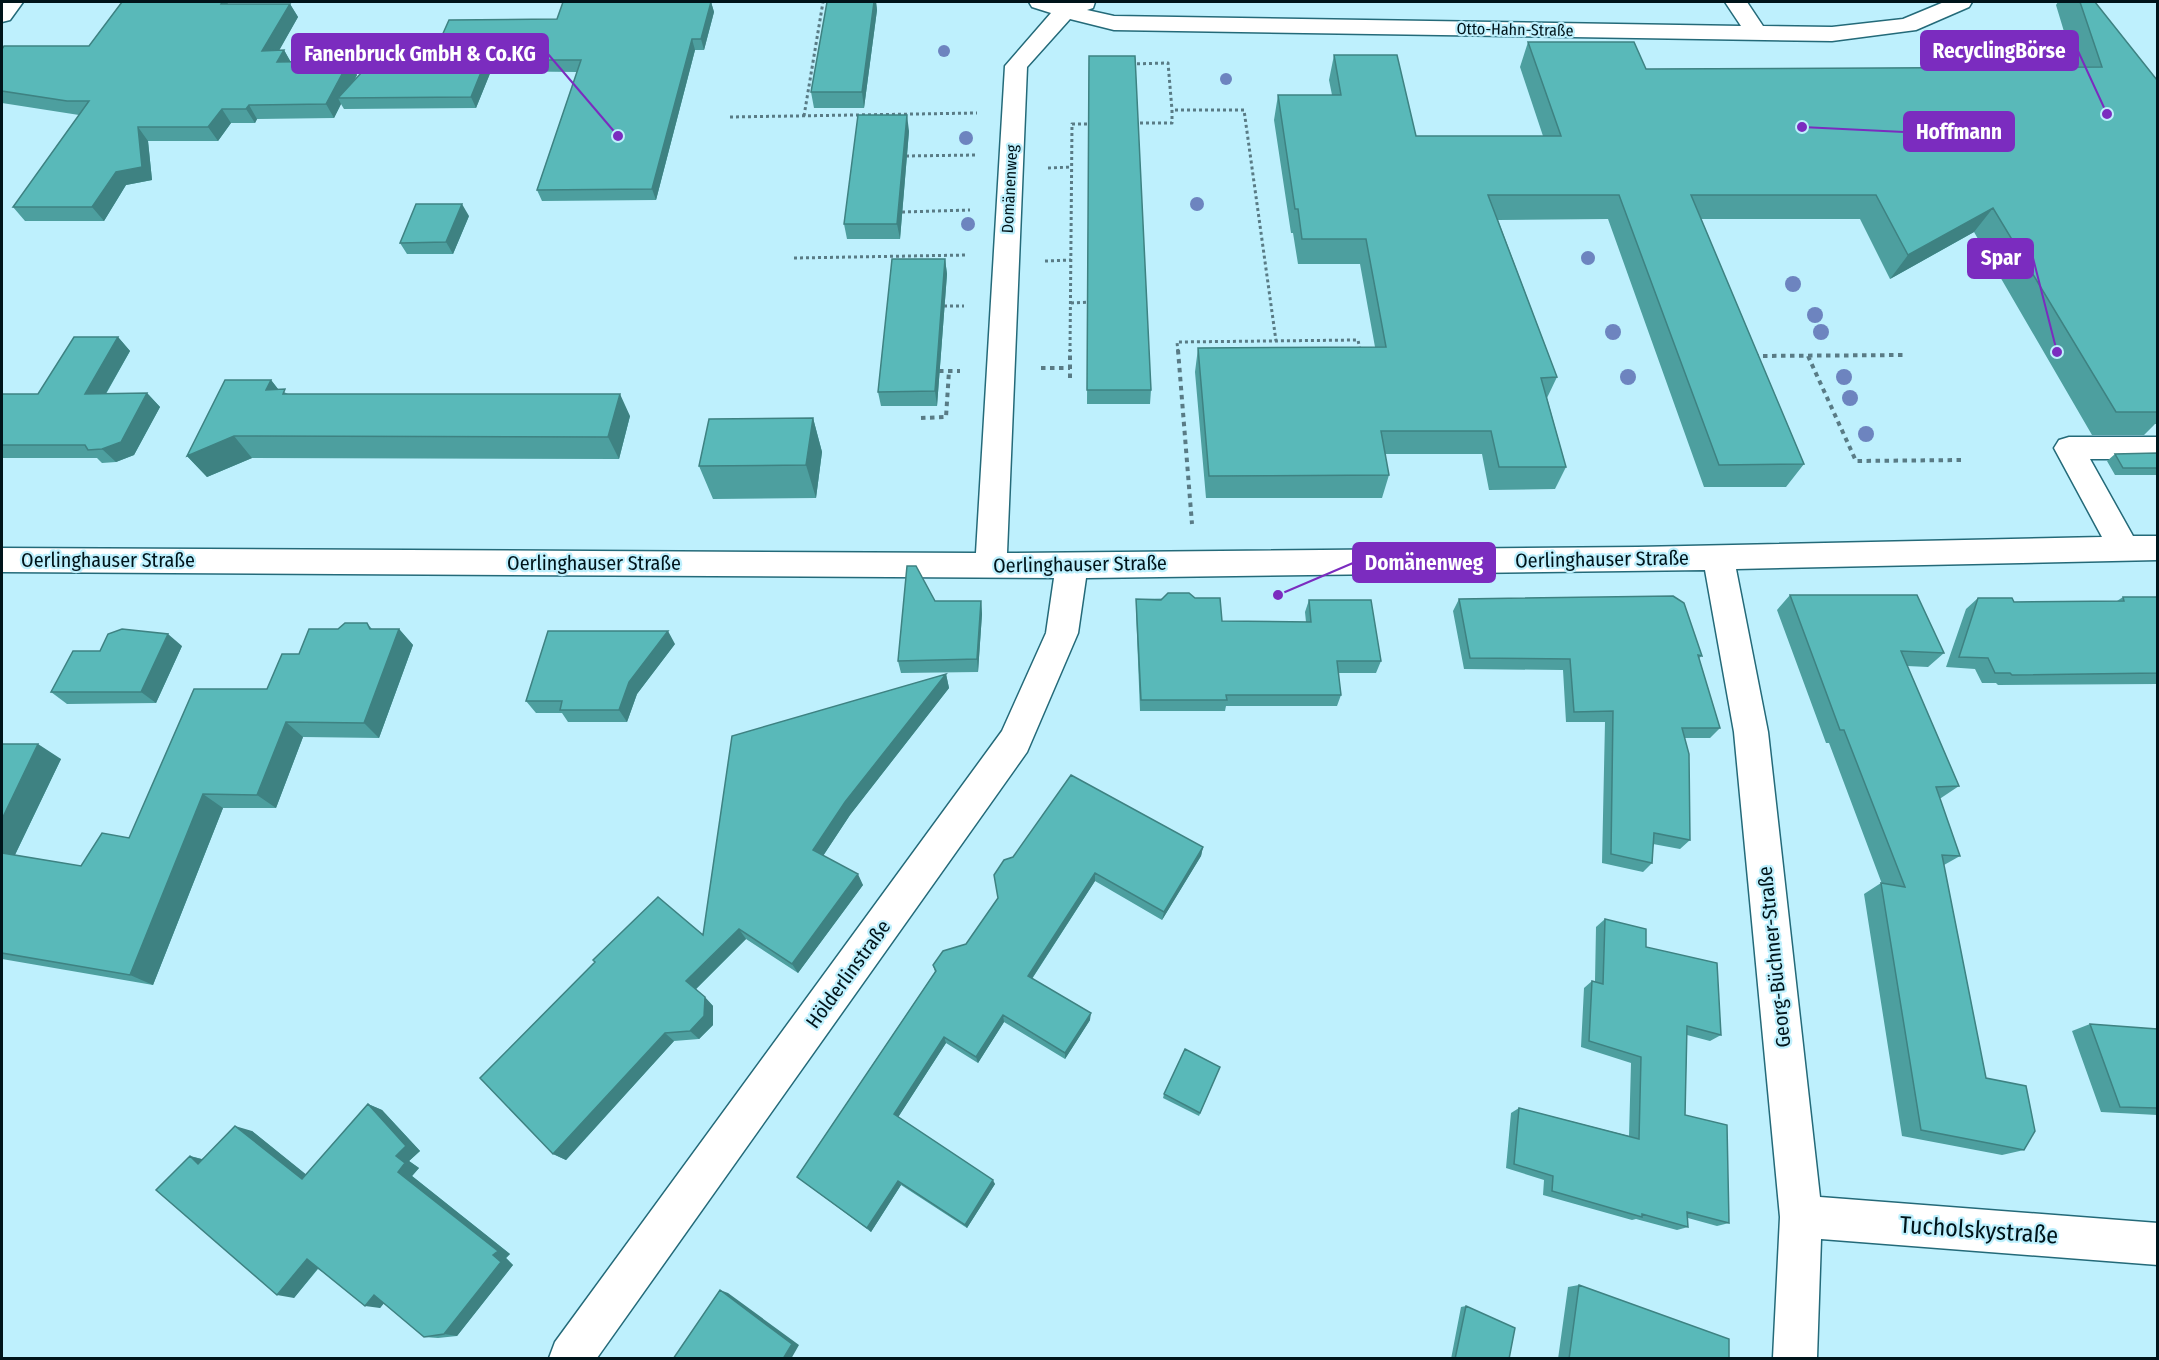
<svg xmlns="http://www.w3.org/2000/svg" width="2159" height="1360" font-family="'Fira Sans Condensed',sans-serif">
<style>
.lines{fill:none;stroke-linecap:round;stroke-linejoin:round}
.minor-casing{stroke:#246a79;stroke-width:3}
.path-far1{stroke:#597b85;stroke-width:3;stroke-dasharray:3 3;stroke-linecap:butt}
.path{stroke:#597b85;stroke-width:4;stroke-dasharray:4.5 4.5;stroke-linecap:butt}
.minor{fill:#fff;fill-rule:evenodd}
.tree{fill:#6d84bf}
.wall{fill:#4d9f9f}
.shaded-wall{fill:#3e8282}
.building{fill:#59b9b9;stroke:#3e8282;stroke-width:1.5}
.labels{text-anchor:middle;stroke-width:4.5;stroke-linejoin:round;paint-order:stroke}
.far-street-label{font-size:16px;fill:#00141a;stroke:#bef0fd}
.street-label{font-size:20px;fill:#00141a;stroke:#bef0fd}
.near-street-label{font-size:24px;fill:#00141a;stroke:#bef0fd}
.leader{fill:none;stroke:#7b2cbf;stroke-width:2}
.callout-dot{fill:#7b2cbf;stroke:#bef0fd;stroke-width:2}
.callout{fill:#7b2cbf;stroke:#7b2cbf;stroke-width:2}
.callout-label{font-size:21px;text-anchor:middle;font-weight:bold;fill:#fff}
</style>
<rect width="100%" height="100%" fill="#bef0fd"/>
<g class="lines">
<defs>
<path id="minor" d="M2,2h21l-13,18 -8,2z
M1029,2h66l-2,6 -6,2 27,6 627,10 -16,-24h22l16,24 69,1 71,-8 41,-17h28l-3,5 -53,23 -84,11 -718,-11 -44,-11 -43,48 -20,486 631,-6 464,-10 -48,-89 5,-8 10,-3h89v22h-68l43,77h25v24l-422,9 32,163 52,465 338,26v42l-337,-26 -4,119h-44l7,-141 -46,-485 -29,-162 -619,8 -8,55 -51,119 -430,606h-48l6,-16 447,-611 44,-98 8,-55 -1052,-6v-24l974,5 29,-487 46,-53 -19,-6z"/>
</defs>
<use href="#minor" class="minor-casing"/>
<path class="path-far1" d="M1131,64l37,-1 4,47
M804,116l19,-114
M730,117l247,-4
M1134,123h38v-13h72l32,231
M906,156l69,-1
M1048,168l24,-1
M902,212l68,-2
M794,258l173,-3
M1045,261l26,-1
M1071,303l20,-1
M944,306h20
M1070,352l2,-228h21
M1178,352l-1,-10 181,-2 2,10"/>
<path class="path" d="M1178,350l14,174
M1754,356l152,-1
M1808,356l48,105 105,-1
M1041,368h29
M939,371h21
M1070,378v-28
M921,418l25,-1 3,-46"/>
<use href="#minor" class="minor"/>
</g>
<g class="tree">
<circle cx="944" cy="51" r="6"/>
<circle cx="1226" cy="79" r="6"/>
<circle cx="966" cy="138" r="7"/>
<circle cx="1197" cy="204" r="7"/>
<circle cx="968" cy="224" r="7"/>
<circle cx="1588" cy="258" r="7"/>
<circle cx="1793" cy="284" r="8"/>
<circle cx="1815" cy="315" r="8"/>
<circle cx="1613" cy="332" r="8"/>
<circle cx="1821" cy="332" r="8"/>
<circle cx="1628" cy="377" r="8"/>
<circle cx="1844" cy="377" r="8"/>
<circle cx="1850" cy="398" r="8"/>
<circle cx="1866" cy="434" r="8"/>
</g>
<path class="wall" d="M122,2h105l1,2h62l8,13 -19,33h5l6,11h59l8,14 -3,6 78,-23 125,-39 154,-17 3,10 -10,38h-9l-39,150 -114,1 -5,-11 40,-118 -86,-1 -15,37 -132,1 -3,-5 -7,14 -77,1 -2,4h-24l-13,18h-70l4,39 -26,5 -22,36h-79l-12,-14 66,-92 -77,-12v-54l87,-3z
M827,2h49l1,8 -13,98h-50l-3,-16z
M2058,2h37l62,78v344h-2l-11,11h-52l-118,-203 -84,47 -30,-60h-159l103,245 -18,23h-82l-96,-268 -110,1 59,157 -10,21 19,69 -11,22 -66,1 -7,-36h-97l4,21 -7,23h-176l-11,-126 3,-24 177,-1 -15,-83h-62l-5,-31h-2l-17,-113 4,-25h54l-3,-15 5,-25 82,81h127l-23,-69 8,-25 118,27 429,-1 -19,-63z
M1089,56l62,334 -1,14h-63z
M909,131l-9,108h-53l-3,-15z
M469,216l-16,38h-46l-7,-11z
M945,259l2,15 -10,132h-56l-3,-14z
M118,337l12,14 -24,43 41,-1 13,14 -26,48 -18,7 -14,1 -5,-5h-95v-64h36z
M271,380l7,9 10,5 342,22 -11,43 -367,-1 -45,19 -20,-21z
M813,418l9,34 -6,46 -103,1 -14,-33z
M2157,453v22h-42l-8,-14 8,-7z
M1790,595l154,58 -16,14 -21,-1 52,120 -18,12h-2l21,58 -16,9 42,213 38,72 -22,5 -100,-19 -38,-242 17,-11 1,1 -53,-141h-3l-49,-133z
M2123,597h34v87l-159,1 -2,-2h-14l-7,-14 -29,-2 20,-58 12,-11 36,4 103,-1z
M1195,598l27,23 84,1 -1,-10 4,-12 72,61 -5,12h-38l3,22 -4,11h-111l-1,5h-85l-4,-100v-12z
M1459,599l243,57 -3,2 21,70 -10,10h-25l5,102 -10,9 -27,-5 -1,19 -9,9 -41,-9 3,-141h-39l-3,-52 -99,-1 -11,-58z
M935,601h46l1,13 -4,58 -77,1 -3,-12z
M367,623l5,6h27l14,16 -34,93 -76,-1 -27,71h-53l-70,177 -151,-26v-215l59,15 -46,96 66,11 48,-28 170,-184 39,-25z
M675,644l-38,50 -10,28h-59l-6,-9h-26l-10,-12z
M182,646l-26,57 -89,1 -16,-12z
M946,674l3,14 -99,127 -27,41 40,29 -65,88 -52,-34 -50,50 17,17v19l-14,14 -25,2 -108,119 -13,-6 150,-219z
M1203,847l-2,9 -39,64 -67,-39 -63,98 58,41 -25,39 -61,-37 -26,41 -32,-20 -48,74 97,67 -28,44 -66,-43 -30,47 -74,-55 138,-205 -2,-7 33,-21 32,-46 -4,-23z
M1605,919l41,28 75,88 -11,6 -23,-6 -2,80 44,108 -12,3 -29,-8v9l-11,3 -41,-11 -4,1 -89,-25 1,-15 -38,-12 5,-55 8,-5 110,28 2,-73 -50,-16 3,-59 8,-7h3l1,-54z
M2090,1024l67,5v86l-56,-3 -29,-81z
M1220,1067l-21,49 -36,-18 1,-4z
M368,1104l14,6 38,41 -11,10 10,7 -7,8 98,78 -4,4 7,7 -56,71 -19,2 -14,-1 -40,-34 -4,5 -62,-39 -24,29 -104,-142 12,3 50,-28 54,44z
M1579,1285l150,74h-171l10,-72z
M1466,1306l43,53h-58l10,-52z"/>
<path class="shaded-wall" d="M711,2l3,10 -10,38 -3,-11z
M874,2h2l1,8 -13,98 -2,-16z
M290,4l8,13 -27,48 -9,-14z
M692,39l3,11 -39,150 -4,-11z
M284,50l8,14 -15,-2z
M486,60l5,11 -15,37 -5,-11z
M349,61l8,14 -13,23h-6l3,6 -7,14 -8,-14z
M249,105l8,14 -2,4 -9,-14z
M222,109l9,14 -13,18 -10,-14z
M907,115l2,16 -9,108 -3,-15z
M138,127l10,14 4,39 -26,5 -22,36 -12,-14z
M462,204l7,12 -16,38 -7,-12z
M1993,208l-19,24 -84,47 18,-24z
M945,259l2,15 -10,132 -2,-15z
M118,337l12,14 -32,56 -13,-13z
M271,380l17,22 -22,-12z
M147,393l13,14 -26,48 -18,7 -14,-13z
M620,394l10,22 -11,43 -11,-22z
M813,418l9,34 -6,46 -10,-33z
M234,436l18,22 -45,19 -20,-21z
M981,601l1,13 -4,58 -1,-13z
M399,629l14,16 -34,93 -15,-15z
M668,631l7,13 -38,50 -10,28 -8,-12 10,-28z
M168,634l14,12 -26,57 -15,-11z
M946,674l3,14 -99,127 -31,47 -6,-12 32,-48z
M286,722l17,15 -27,71 -19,-13z
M38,744l23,15 -50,104 -9,-5v-39z
M203,794l20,14 -70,177 -23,-10z
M1203,847l-2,9 -39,64 2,-8z
M1095,873v8l-66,102 -1,-7z
M858,874l5,11 -65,88 -6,-9z
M739,929l7,10 -51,51 -9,-9z
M705,997l8,9v19l-14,14 -9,-8z
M1091,1013l-1,7 -25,39v-6z
M1003,1015l1,7 -26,41 -2,-6z
M665,1033l9,8 -108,119 -13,-6z
M944,1037l2,6 -49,76 -3,-5z
M368,1104l14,6 38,41 -11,10 10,7 -7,8 98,78 -4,4 7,7 -56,71 -13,-2 -46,-162 -2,-16z
M235,1126l17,5 66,53 -16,-5z
M190,1156l18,5 -10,3z
M993,1180l2,4 -28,44 -2,-3z
M898,1181l3,4 -30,47 -4,-4z
M307,1259l16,3 -29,36 -17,-3z
M720,1290l8,3 71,52 -8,14h-8z
M374,1295l15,2 -9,11 -15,-2z"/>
<path class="building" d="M122,2h100l-1,2h69l-28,47 22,-1 -7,12 72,-1 -23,43 -77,1 -3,4h-24l-14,18h-70l4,40 -26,5 -24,35h-79l76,-106h-22l-65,-10v-42l2,-3h85z
M563,2h148l-10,37h-9l-40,150 -115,1 44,-130h-95l-15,37 -133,1 37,-40h57l17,-38 108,-1z
M827,2h47l-12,90h-51z
M2080,2h15l62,78v332h-41l-123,-204 -85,47 -32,-60h-185l113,269 -85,1 -100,-270h-131l69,182 -16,1 25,89h-67l-8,-36h-110l8,44 -180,1 -11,-128 188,-1 -20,-108h-64l-4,-30h-3l-17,-114h63l-7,-40h63l19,81h145l-33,-94h106l12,27 456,-2z
M1089,56h46l16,334h-64z
M858,115h49l-10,109h-53z
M416,204h46l-16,38 -46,1z
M892,259h53l-10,132 -57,1z
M74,337h44l-33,57 62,-1 -26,49 -19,7 -14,1 -3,-5h-83v-51h36z
M225,380h46l-5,10 19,-1 -2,5h337l-12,43 -374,-1 -47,20z
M813,418l-7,47 -107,1 10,-47z
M2157,453v15h-34l-8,-14z
M907,566h9l19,35h46l-4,58 -79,2z
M1168,593h21l6,5h25l2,23 89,1 -2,-22h62l10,61h-44l4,34h-115l1,5h-86l-5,-101 25,1z
M1790,595h127l27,58 -43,-2 58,135 -23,1 24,69 -18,-1 44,223 40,8 9,45 -11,19 -103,-20 -40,-247 24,4 -61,-157h-4z
M1673,596l11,7 18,53 -4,-1 22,73h-38l7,26 1,86 -36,-7 -2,30 -41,-9 2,-143 -39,1 -4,-53 -100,-1 -11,-59z
M2123,597h34v76l-145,2 -2,-2h-15l-7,-15 -29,-1 19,-59h34l2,4 110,-1z
M345,623h22l3,6h29l-35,94 -78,-1 -29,73 -54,-1 -73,181 -128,-22v-100l79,13 21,-33 27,5 65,-149h73l15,-35h17l10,-25h29z
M122,629l46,5 -27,58h-90l22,-41h27l8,-17z
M548,631h120l-39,51 -10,28h-59l2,-9h-36z
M946,674l-101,128 -32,48 45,24 -66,90 -53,-35 -53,52 19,16 -1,19 -14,15 -25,2 -112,121 -73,-76 115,-116 -2,-2 65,-63 45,38 29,-199z
M2,744h36l-36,75z
M1071,775l132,72 -39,65 -69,-39 -67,103 63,37 -26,40 -62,-38 -27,42 -32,-20 -50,77 99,66 -28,45 -67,-44 -31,47 -70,-51 139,-206 -3,-6 10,-14 23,-7 32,-46 -4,-23 10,-15 9,-3z
M1605,919l41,10v18l71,16 4,72 -34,-9 -2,89 42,10 2,98 -42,-11 1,15 -46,-13v3l-90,-26 1,-15 -39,-12 5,-56 120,31 2,-82 -52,-16 3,-60 11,3z
M2090,1024l67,5v79l-37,-1z
M1185,1049l35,18 -20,46 -36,-19z
M368,1104l38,42 -10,10 9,7 -7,9 100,79 -5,4 8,7 -57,72 -20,3 -50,-42 -9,11 -58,-47 -30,36 -121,-105 34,-34 8,8 37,-38 67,53z
M1579,1285l150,54v20h-160z
M720,1290l72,54 -9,15h-110z
M1466,1306l49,22 -6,31h-54z"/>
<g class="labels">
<g class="far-street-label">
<text transform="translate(1515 29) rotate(1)" y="6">Otto-Hahn-Straße</text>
<text transform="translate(1009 189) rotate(-87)" y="6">Domänenweg</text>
</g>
<g class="street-label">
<text transform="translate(1602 559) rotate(-1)" y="7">Oerlinghauser Straße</text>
<text x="108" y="567">Oerlinghauser Straße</text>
<text x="594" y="570">Oerlinghauser Straße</text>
<text transform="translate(1080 564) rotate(-1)" y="7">Oerlinghauser Straße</text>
<text transform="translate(1774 957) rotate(-96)" y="7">Georg-Büchner-Straße</text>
<text transform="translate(848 974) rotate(-54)" y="7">Hölderlinstraße</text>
</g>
<g class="near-street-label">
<text transform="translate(1979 1230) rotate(4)" y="8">Tucholskystraße</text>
</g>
</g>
<path class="leader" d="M2107 114L2078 51M618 136L548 54M1802 127L1904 132M2057 352L2033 258M1278 595L1353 563"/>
<g class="callout-dot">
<circle cx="2107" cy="114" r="6"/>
<circle cx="618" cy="136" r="6"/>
<circle cx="1802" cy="127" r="6"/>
<circle cx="2057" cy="352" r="6"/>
<circle cx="1278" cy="595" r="6"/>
</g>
<g class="callout">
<rect x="1921" y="31" width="157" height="39" rx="6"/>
<rect x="292" y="34" width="256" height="39" rx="6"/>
<rect x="1904" y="112" width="110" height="39" rx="6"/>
<rect x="1968" y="239" width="65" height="39" rx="6"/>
<rect x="1353" y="543" width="142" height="39" rx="6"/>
</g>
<g class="callout-label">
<text x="1999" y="58">RecyclingBörse</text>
<text x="420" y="61">Fanenbruck GmbH &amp; Co.KG</text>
<text x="1959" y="139">Hoffmann</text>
<text x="2001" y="265">Spar</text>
<text x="1424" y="570">Domänenweg</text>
</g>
<rect width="2159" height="1360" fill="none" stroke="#00141a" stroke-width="6"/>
</svg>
